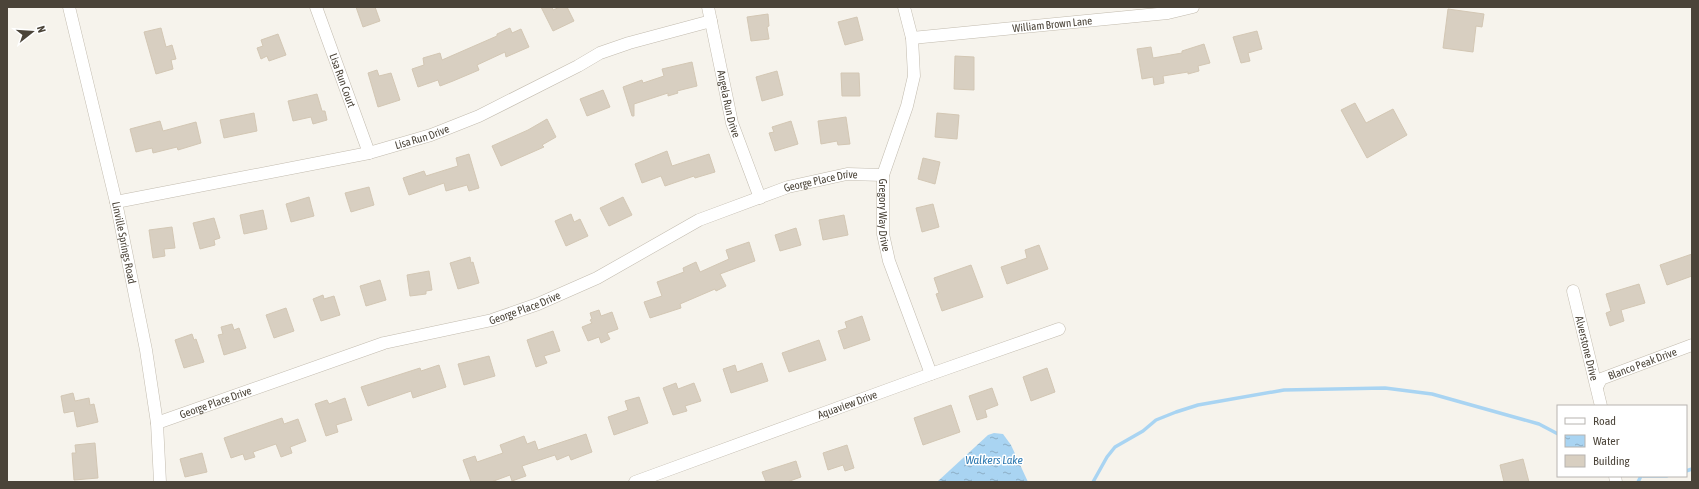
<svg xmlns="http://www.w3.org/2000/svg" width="1699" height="489" font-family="'Asap Condensed',sans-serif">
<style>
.water{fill:url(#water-ripples)}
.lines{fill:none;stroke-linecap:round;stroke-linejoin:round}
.stream{stroke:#a9d4f2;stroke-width:3.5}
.building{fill:#d8cfc1;stroke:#d3c7b4}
.minor-casing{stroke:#c2bbae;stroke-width:13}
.minor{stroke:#fff;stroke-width:12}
.labels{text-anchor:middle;stroke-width:3;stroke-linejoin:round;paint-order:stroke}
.street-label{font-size:11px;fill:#4b4439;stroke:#fff}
.water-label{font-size:12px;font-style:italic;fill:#2e7ab2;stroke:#fff}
</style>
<defs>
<pattern id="water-ripples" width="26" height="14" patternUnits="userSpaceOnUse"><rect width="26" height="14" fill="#a9d4f2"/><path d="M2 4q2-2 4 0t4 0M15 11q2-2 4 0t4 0" fill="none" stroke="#8caec5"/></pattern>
</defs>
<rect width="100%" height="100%" fill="#f6f3ec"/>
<path class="water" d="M994,433l9,1 8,11 17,37h-91l51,-47z"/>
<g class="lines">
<path class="stream" d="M1686,471l6,-2
M1643,476h24
M1093,482l14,-25 8,-10 28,-16 13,-11 20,-8 22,-7 86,-15 101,-2 47,6 107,30 19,10
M1638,482l3,-6"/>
</g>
<path class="building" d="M356,7h19l5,14 -17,6z
M541,7h11l1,3 7,-3h7l7,14 -21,10z
M1448,9l36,5 -2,13 -6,-1 -3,26 -30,-4z
M768,14l1,12 -2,1 2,12 -18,2 -4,-24z
M857,17l6,23 -18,5 -7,-23z
M161,28l5,19 6,-2 4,14 -5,1 2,9 -17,5 -12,-42z
M510,28l2,5 9,-4 8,18 -23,10 -1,-5 -28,13 2,5 -26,11 -13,5 -2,-6 -20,7 -6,-18 12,-4 -1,-7 17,-5 2,7 55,-24v-2z
M1257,31l5,18 -14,4 2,8 -9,2 -8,-26z
M278,34l8,21 -17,6 -2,-5 -6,3 -4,-11 6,-2 -2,-6z
M1204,44l6,19 -12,3 1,5 -11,3v-2l-25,4 1,7 -10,2 -1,-8 -11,2 -5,-30 14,-2 2,11 29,-5v-2z
M955,56l19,1v33l-20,-1z
M692,62l5,24 -20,5 1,2 -10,3v-3l-34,11v12h-2l-9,-29 19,-7 1,3 21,-7 -2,-7z
M377,70l2,6 12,-3 9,27 -22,7 -10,-34z
M777,71l6,24 -21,6 -6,-24z
M841,73h18l1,23h-18z
M603,90l7,17 -23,9 -7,-17z
M317,94l5,17h3l2,9 -14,4 -2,-7 -18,4 -5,-20z
M1355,103l11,20 27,-14 14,26 -40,23 -26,-48z
M254,113l3,18 -33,7 -4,-18z
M937,113l22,2 -2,24 -22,-2z
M846,117l4,27 -12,1 -1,-4 -16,3 -3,-23z
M547,119l9,18 -14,8 2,2 -43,19 -9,-20 36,-16z
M160,121l3,10 33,-9 5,21 -23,7 -1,-3 -24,6 -1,-5 -16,4 -6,-23z
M791,121l7,23 -23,7 -6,-18 5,-1 -2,-5z
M667,151l5,15 37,-12 6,18 -20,6 -1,-2 -29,10 -4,-10 -19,7 -7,-19z
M469,154l10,34 -10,3 -2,-6 -21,6 -2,-8 -35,12 -6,-17 21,-7 2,5 32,-10 -2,-8z
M923,158l17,4 -5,22 -17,-5z
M369,187l5,18 -23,7 -6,-19z
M309,197l5,19 -23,6 -5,-18z
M623,197l9,18 -23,11 -9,-18z
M933,204l6,23 -17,5 -6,-24z
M263,210l4,19 -23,5 -4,-19z
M571,214l3,8 6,-3 8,17 -22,10 -11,-25z
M844,215l4,20 -25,5 -4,-20z
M214,218l6,20 -6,2 1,5 -15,4 -7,-26z
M172,227l3,21 -11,1 1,7 -12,2 -4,-28z
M796,228l5,17 -21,6 -5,-16z
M749,242l6,19 -35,13 6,12 -10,5 -1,-2 -35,15 1,4 -31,10 -6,-16 18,-6 -5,-14 27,-10 -1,-4 13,-6 4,10 29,-13 -3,-9z
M1039,245l9,24 -41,15 -6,-17 26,-9 -2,-8z
M1692,254v22l-25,9 -7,-20z
M470,257l1,6 2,-1 6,21 -21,6 -8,-26z
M971,265l12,32 -41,14 -6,-17 3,-1 -5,-15z
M429,271l3,19 -6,1v3l-16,2 -3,-21z
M380,280l6,20 -20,6 -6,-20z
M1639,284l6,19 -24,7 3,11 -14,5 -4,-13 5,-2 -5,-17z
M323,295l1,4 10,-3 6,19 -19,6 -8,-22z
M286,308l8,23 -20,7 -8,-23z
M599,310l2,6 11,-4 6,17 -11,4 3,6 -9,4 -2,-6 -11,4 -6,-14 10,-4 -2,-3 2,-1 -2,-6z
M862,316l8,24 -26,9 -6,-18 9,-3 -2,-6z
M232,324l2,6 5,-2 7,20 -22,7 -6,-20 5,-1 -2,-7z
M553,331l7,20 -16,5 3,7 -11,4 -9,-27z
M192,334l2,6 2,-1 8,23 -20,6 -9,-28z
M819,340l7,20 -37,12 -7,-19z
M489,356l6,20 -31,9 -6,-21z
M762,363l6,18 -37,12 -8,-24 12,-4 2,7z
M439,365l7,22 -33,11 -2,-7 -43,15 -7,-19 59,-19 1,3z
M1047,368l8,24 -24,9 -8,-24z
M676,383l2,6 16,-6 7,18 -16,5 2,5 -14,4 -10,-27z
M992,388l6,17 -13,5 2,7 -10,3 -8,-24z
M73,393l2,8 14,-3 1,7 4,-1 4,18 -21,5 -3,-16 -10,2 -3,-17z
M639,397l9,26 -34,12 -6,-18 20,-7 -3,-9z
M345,398l7,22 -16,5 2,7 -12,4 -11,-32 12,-4 2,4z
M951,405l9,27 -37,13 -9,-27z
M282,418l2,6 14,-5 8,22 -16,6 2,6 -11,4 -5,-13 -23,8 2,5 -10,3 -2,-6 -12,4 -7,-20z
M586,434l6,18 -21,8 -2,-5 -12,5 -2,-5 -33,11 4,10 -14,5 -2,-6 -19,7h-20l-8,-22 12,-4 2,6 26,-9 -3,-8 24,-9 3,8 8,-3 3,9z
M95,443l3,35 -24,2 -2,-27h4l-1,-8z
M847,445l7,23 -9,3 -2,-6 -15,5 -5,-17z
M202,453l5,19 -22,5 -5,-18z
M1523,459l6,23h-25l-4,-17z
M796,461l5,16 -14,5h-21l-4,-10z"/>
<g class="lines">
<defs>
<g id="minor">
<path id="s1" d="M69,7l47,195 30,148 11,73 3,59"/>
<path id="s2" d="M316,7l53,146"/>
<path id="s3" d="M708,7l24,116 28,75"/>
<path id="s4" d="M904,7l8,31 2,38 -7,30 -24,69v59l6,27 42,113"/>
<path id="s5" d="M912,38l256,-25 25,-6"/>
<path id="s6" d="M116,202l253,-49 62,-18 48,-19 99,-50 22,-13 29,-10 82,-22"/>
<path id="s7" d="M1573,291l28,115"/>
<path id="s8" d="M1597,387l4,-8 91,-34"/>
<path id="s9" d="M157,423l227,-80 108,-23 46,-16 59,-26 102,-58 89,-33 59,-13 36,1"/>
<path d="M1615,476l1,6"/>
<path id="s10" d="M635,482l296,-108 128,-45"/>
</g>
</defs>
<use href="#minor" class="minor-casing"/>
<use href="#minor" class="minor"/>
</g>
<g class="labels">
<g class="street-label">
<text dy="4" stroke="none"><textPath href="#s5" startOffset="141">William Brown Lane</textPath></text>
<text dy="4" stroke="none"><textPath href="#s2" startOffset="78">Lisa Run Court</textPath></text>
<text dy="4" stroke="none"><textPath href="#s3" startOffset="99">Angela Run Drive</textPath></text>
<text dy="4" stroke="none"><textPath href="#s6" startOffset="313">Lisa Run Drive</textPath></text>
<text dy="4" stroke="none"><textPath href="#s9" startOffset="710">George Place Drive</textPath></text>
<text dy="4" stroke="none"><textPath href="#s4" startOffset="214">Gregory Way Drive</textPath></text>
<text dy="4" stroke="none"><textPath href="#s1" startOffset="242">Linville Springs Road</textPath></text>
<text dy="4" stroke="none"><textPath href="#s9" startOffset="386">George Place Drive</textPath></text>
<text dy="4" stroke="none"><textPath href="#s7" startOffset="59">Alverstone Drive</textPath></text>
<text dy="4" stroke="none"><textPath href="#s8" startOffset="53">Blanco Peak Drive</textPath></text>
<text dy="4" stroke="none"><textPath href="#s9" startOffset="62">George Place Drive</textPath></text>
<text dy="4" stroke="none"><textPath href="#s10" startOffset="226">Aquaview Drive</textPath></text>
</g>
<g class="water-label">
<text x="994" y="464">Walkers Lake</text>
</g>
</g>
<rect width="1699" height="489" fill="none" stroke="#4b4439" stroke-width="16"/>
<rect x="1557" y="405" width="130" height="72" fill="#ffffff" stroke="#b7b4b0"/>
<rect x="1565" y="418" width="20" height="6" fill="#ffffff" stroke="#b7b4b0"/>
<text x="1593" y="425" font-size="12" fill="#4b4439">Road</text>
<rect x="1565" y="435" width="20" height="12" fill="url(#water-ripples)" stroke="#b7b4b0"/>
<text x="1593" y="445" font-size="12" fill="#4b4439">Water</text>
<rect x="1565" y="455" width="20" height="12" fill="#d8cfc1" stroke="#b7b4b0"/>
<text x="1593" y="465" font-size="12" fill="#4b4439">Building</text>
<g transform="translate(32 32) rotate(73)" stroke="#ffffff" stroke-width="3" paint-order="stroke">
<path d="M0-3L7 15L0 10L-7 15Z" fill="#4b4439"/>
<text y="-6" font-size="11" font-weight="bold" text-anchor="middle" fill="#4b4439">N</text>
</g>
</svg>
